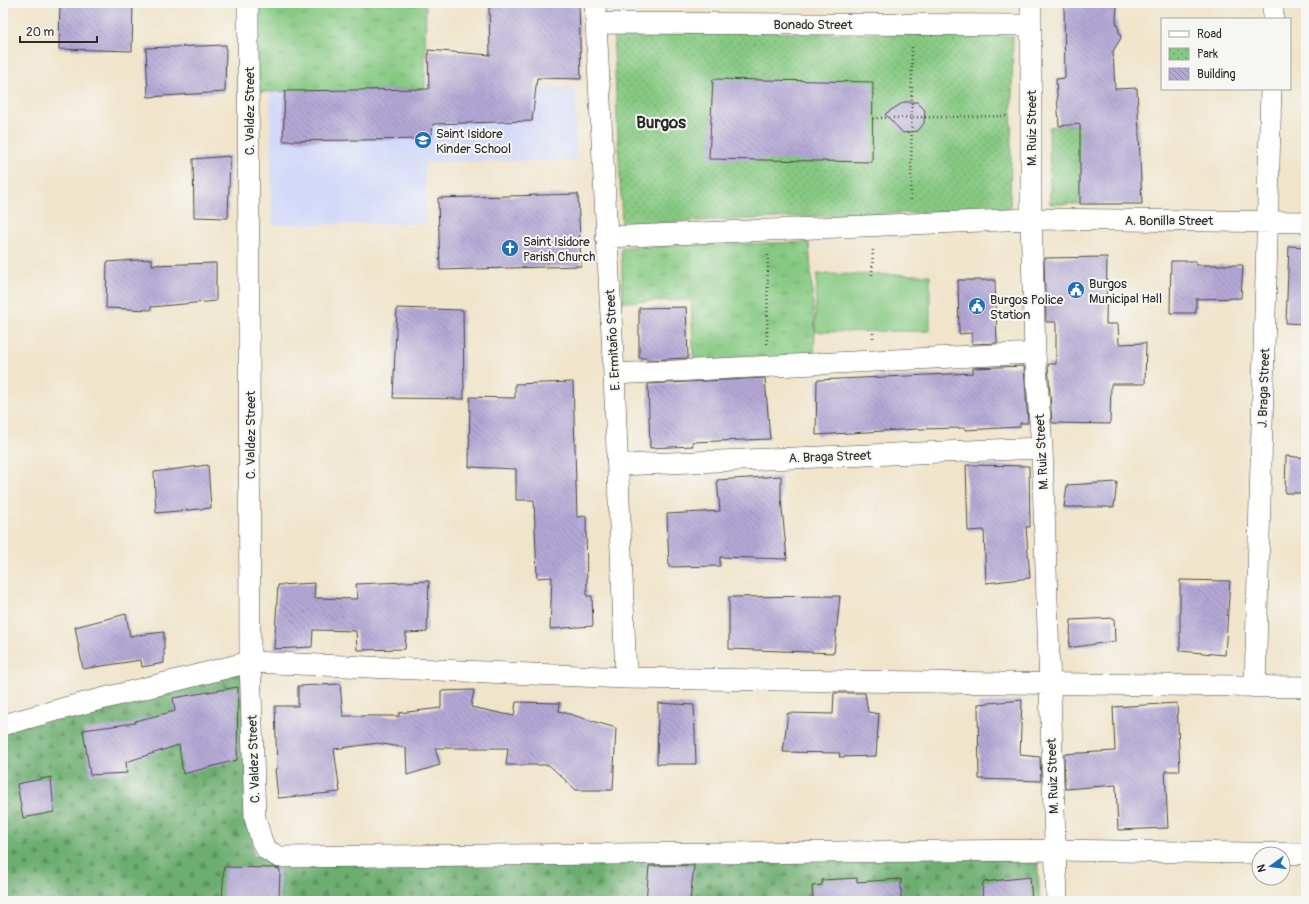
<svg xmlns="http://www.w3.org/2000/svg" width="1309" height="904" font-family="Pangolin,sans-serif">
<style>
.built{fill:#d3d9f9}
.grass{fill:url(#grass-tufts);stroke:#587a56}
.forest{fill:url(#forest-firs);stroke:#4c6c4e}
.park{fill:url(#park-dots);stroke:#587a56}
.pitch{fill:#86c982;stroke:#587a56}
.building{fill:url(#building-back-hatch)}
.lines{fill:none;stroke-linecap:round;stroke-linejoin:round}
.street-casing{stroke:#494743;stroke-width:22}
.path{stroke:#494743;stroke-width:2.5;stroke-dasharray:1 3;stroke-linecap:butt}
.street{stroke:#fff;stroke-width:21}
.labels{text-anchor:middle;stroke-width:4;stroke-linejoin:round;paint-order:stroke}
.street-label{font-size:13px;fill:#2b2b2b;stroke:#f6f6f2}
.poi-label{font-size:13px;fill:#2b2b2b;stroke:#f6f6f2;text-anchor:start}
.district-label{font-size:17px;font-weight:bold;fill:#2b2b2b;stroke:#f6f6f2}
</style>
<defs>
<pattern id="grass-tufts" width="24" height="20" patternUnits="userSpaceOnUse"><rect width="24" height="20" fill="#86c982"/><path d="M3 7l-1-3M5 7V3M7 7l1-3M15 17l-1-3M17 17v-4M19 17l1-3" fill="none" stroke="#6ea36b"/></pattern>
<pattern id="forest-firs" width="22" height="20" patternUnits="userSpaceOnUse"><rect width="22" height="20" fill="#6cad70"/><path d="M5 1l3.5 6h-7zM16 11l3.5 6h-7z" fill="#598d5c"/></pattern>
<pattern id="park-dots" width="8" height="8" patternUnits="userSpaceOnUse"><rect width="8" height="8" fill="#86c982"/><path d="M2 2h.1M6 6h.1" fill="none" stroke="#6ea36b" stroke-width="1.8" stroke-linecap="round"/></pattern>
<pattern id="building-back-hatch" width="6" height="6" patternUnits="userSpaceOnUse"><rect width="6" height="6" fill="#b4a8d6"/><path d="M-1 5l2 2M0 0l6 6M5-1l2 2" fill="none" stroke="#9389ae"/></pattern>
</defs>
<rect width="100%" height="100%" fill="#f6f6f2"/>
<filter id="ink" filterUnits="userSpaceOnUse"><feTurbulence type="fractalNoise" baseFrequency=".025" numOctaves="2"/><feDisplacementMap in="SourceGraphic" scale="8" xChannelSelector="R" yChannelSelector="G"/><feConvolveMatrix kernelMatrix="1 2 1 2 8 2 1 2 1" color-interpolation-filters="sRGB"/></filter>
<filter id="wash" filterUnits="userSpaceOnUse"><feTurbulence type="fractalNoise" baseFrequency=".012" numOctaves="4" result="noise"/><feDisplacementMap in="SourceGraphic" scale="16" xChannelSelector="R" yChannelSelector="G"/><feGaussianBlur stdDeviation="0.9" result="paint"/><feColorMatrix in="noise" values="0 0 0 0 0 0 0 0 0 0 0 0 0 0 0 0 0 1.4 0 .05"/><feComposite in="paint" operator="in"/></filter>
<g filter="url(#wash)">
<rect width="100%" height="100%" fill="#f0e4ca"/>
<path class="built" d="M575,88l1,72 -151,2v61l-153,2 -2,-134z"/>
<path class="grass" d="M256,3h170l-1,86 -170,3z
M809,242l6,90 -1,31 -120,6 -3,-69 -68,2 -2,-55z"/>
<path class="forest" d="M250,662l3,194 784,-7 3,52h-1037v-174z"/>
<path class="park" d="M613,30l400,6 -3,173 -388,15z
M1138,119l1,21 -59,64h-30l-1,-77z"/>
<path class="pitch" d="M817,274l113,1v56l-115,1z"/>
<g id="blocks">
<path class="building" d="M60,3h73l-1,48 -73,-2z
M489,3h90l2,76 -44,-1 -5,43 -99,3 -2,15 -148,2 2,-50 144,-2 -1,-39 62,5z
M1064,3h53l-1,18 5,17 -8,13 2,38 22,-1 5,116h-62v-80l-21,2 -3,-47 9,-1z
M226,45l-1,47 -77,5 -2,-49z
M713,79l160,3 -1,80 -163,-3z
M904,102h13l8,8 -1,13 -6,8 -15,2 -18,-19z
M230,156l-2,62 -34,-1 -1,-58z
M578,194l3,72 -141,4 -2,-72z
M1289,246l17,1v77l-20,-1z
M1107,257l-1,67h12l1,20 27,-1 -1,41h-34l-1,40 -58,-1 -4,-59h8v-42h-10l-2,-64z
M152,259v6l64,-2v38l-65,6v3l-45,-2 1,-46z
M1171,261h25v4h47l-2,33 -45,1v14h-26z
M958,280h37l2,63 -25,1v-11l-13,1z
M686,307l2,51 -41,2v-2h-8v-50z
M397,308l66,2 1,89 -71,-1z
M1024,366l4,57h-8v4l-55,3v-2l-47,1 -102,6 1,-55 156,-7v-5z
M765,378l5,61 -78,3 1,4 -43,2 -2,-64z
M573,382l4,135 9,-1 1,80h5l1,30 -43,3 2,-52 -15,1 -3,-78h-18v-31l-47,-2 1,-70 45,1v-14z
M1286,456l20,2v35h-21z
M208,465l3,43 -55,5 -2,-41z
M966,465l63,1 1,61h-4l4,51 -44,5 -2,-53 -16,1z
M781,476v22l6,61 -67,-2v9l-51,1 -2,-53 53,-3 -3,-31z
M1117,482l-3,25h-50l3,-22z
M1180,580l50,1 -5,74 -45,-4z
M429,581l-2,51 -21,1 -1,16 -48,1 -1,-19 -43,-1 -1,17 -38,2 4,-64 37,-2 -1,15 44,1 -2,-15z
M840,596l-6,57 -105,-4v-52z
M126,614l4,22 34,-4v31l-22,4 -1,-7 -58,9 -8,-42z
M1114,618l1,23 -46,7 2,-28z
M340,684l3,32h56v-3l42,-5v-17l33,-1 -3,17 43,9 2,-14 44,1 -1,8 57,17 -3,62h-37l-27,-25h-43l2,-17h-73l5,17 -33,10 -1,-27 -28,-5 -44,6 6,43 -62,6 -3,-29h2l-2,-63h23v-20z
M238,687l-1,73 -54,14 -4,-29 -53,17 1,11 -37,2 -7,-45 52,-7v-2l40,-10 -2,-13z
M834,693h31l3,19 11,2 -3,42 -37,1 1,-4 -57,-1 5,-39 45,1z
M1022,700l-2,55 20,2 1,24 -62,-2 -1,-75z
M658,703l36,2 2,59h-39z
M1177,703l3,68h-15l3,57 -50,2 -2,-45 -51,4 -1,-35 51,-3 -2,-44z
M51,777l3,35 -31,6 -6,-34z
M694,865l-4,36h-44l3,-35z
M224,867l50,1 6,1 -1,32h-57z
M1030,877l2,24h-50l1,-19z
M857,878v4l44,-3v22h-88l-1,-15 10,-1v-5z"/>
</g>
</g>
<g filter="url(#ink)">
<use href="#blocks" fill-opacity="0" stroke="#494743" stroke-width="1"/>
<g class="lines">
<defs>
<path id="street" d="M248,3l2,659 5,156 7,24 5,8 12,7 776,-7 251,4
M595,3l19,371 12,304
M1031,3v216l4,134 7,95 15,453
M1273,19v-16
M596,23l434,2
M606,237l425,-18 275,3
M614,374l421,-21
M618,465l424,-17
M1255,687l16,-598
M3,725l58,-16 189,-47 376,16 680,9"/>
</defs>
<use href="#street" class="street-casing"/>
<path class="path" d="M873,118l135,-2
M911,200l1,-153
M872,275l1,-26
M873,338v-7
M767,344l1,-91"/>
<use href="#street" class="street"/>
</g>
</g>
<defs>
<symbol id="school-disc" viewBox="-11 -11 22 22"><circle r="9.5" fill="#1f6fb2" stroke="#f6f6f2"/><path d="M0-5L7-2L0 1L-7-2ZM-4 1L0 2.5L4 1V4Q0 6-4 4Z" fill="#fff"/></symbol>
<symbol id="church-disc" viewBox="-11 -11 22 22"><circle r="9.5" fill="#1f6fb2" stroke="#f6f6f2"/><path d="M-1.2-6h2.4v3.5h3.3v2.4h-3.3V6h-2.4V-.1h-3.3v-2.4h3.3Z" fill="#fff"/></symbol>
<symbol id="civic-disc" viewBox="-11 -11 22 22"><circle r="9.5" fill="#1f6fb2" stroke="#f6f6f2"/><path d="M-.6-6.5H3V-4.5H.6V-3L4-1V1h2V6H-6V1h2V-1L-.6-3ZM-1.2 2.5V6h2.4V2.5Z" fill="#fff"/></symbol>
</defs>
<g fill-rule="evenodd">
<use href="#school-disc" x="413" y="130" width="20" height="20"/>
<use href="#church-disc" x="500" y="238" width="20" height="20"/>
<use href="#civic-disc" x="1066" y="280" width="20" height="20"/>
<use href="#civic-disc" x="967" y="296" width="20" height="20"/>
</g>
<g class="labels">
<g class="street-label">
<text x="813" y="29">Bonado Street</text>
<text transform="translate(249 111) rotate(-90)" y="5">C. Valdez Street</text>
<text transform="translate(1031 128) rotate(-90)" y="5">M. Ruiz Street</text>
<text x="1169" y="225">A. Bonilla Street</text>
<text transform="translate(612 340) rotate(-93)" y="5">E. Ermitaño Street</text>
<text transform="translate(1263 388) rotate(-88)" y="5">J. Braga Street</text>
<text transform="translate(250 435) rotate(-90)" y="5">C. Valdez Street</text>
<text transform="translate(1041 452) rotate(-93)" y="5">M. Ruiz Street</text>
<text transform="translate(830 456) rotate(-2)" y="5">A. Braga Street</text>
<text transform="translate(253 759) rotate(-92)" y="5">C. Valdez Street</text>
<text transform="translate(1052 776) rotate(-92)" y="5">M. Ruiz Street</text>
</g>
<g class="poi-label">
<text x="436" y="138">Saint Isidore<tspan x="436" dy="15">Kinder School</tspan></text>
<text x="523" y="246">Saint Isidore<tspan x="523" dy="15">Parish Church</tspan></text>
<text x="1089" y="288">Burgos<tspan x="1089" dy="15">Municipal Hall</tspan></text>
<text x="990" y="304">Burgos Police<tspan x="990" dy="15">Station</tspan></text>
</g>
<g class="district-label">
<text x="661" y="128">Burgos</text>
</g>
</g>
<rect width="1309" height="904" fill="none" stroke="#f6f6f2" stroke-width="16"/>
<rect x="1161" y="18" width="130" height="72" fill="#f6f6f2" stroke="#a5a5a2"/>
<rect x="1169" y="31" width="20" height="6" fill="#ffffff" stroke="#a5a5a2"/>
<text x="1197" y="38" font-size="12" fill="#2b2b2b">Road</text>
<rect x="1169" y="48" width="20" height="12" fill="url(#park-dots)" stroke="#a5a5a2"/>
<text x="1197" y="58" font-size="12" fill="#2b2b2b">Park</text>
<rect x="1169" y="68" width="20" height="12" fill="url(#building-back-hatch)" stroke="#a5a5a2"/>
<text x="1197" y="78" font-size="12" fill="#2b2b2b">Building</text>
<g transform="translate(1271 866) rotate(256)"><circle r="19" fill="#f6f6f2" stroke="#a5a5a2"/>
<path d="M0-3L7 15L0 10L-7 15Z" fill="#1f6fb2"/>
<text y="-6" font-size="11" font-weight="bold" text-anchor="middle" fill="#2b2b2b">N</text>
</g>
<path d="M20 36v6h77v-6" fill="none" stroke="#2b2b2b" stroke-width="2"/>
<text x="26" y="36" font-size="12" fill="#2b2b2b" stroke="#f6f6f2" stroke-width="3" paint-order="stroke">20 m</text>
</svg>
